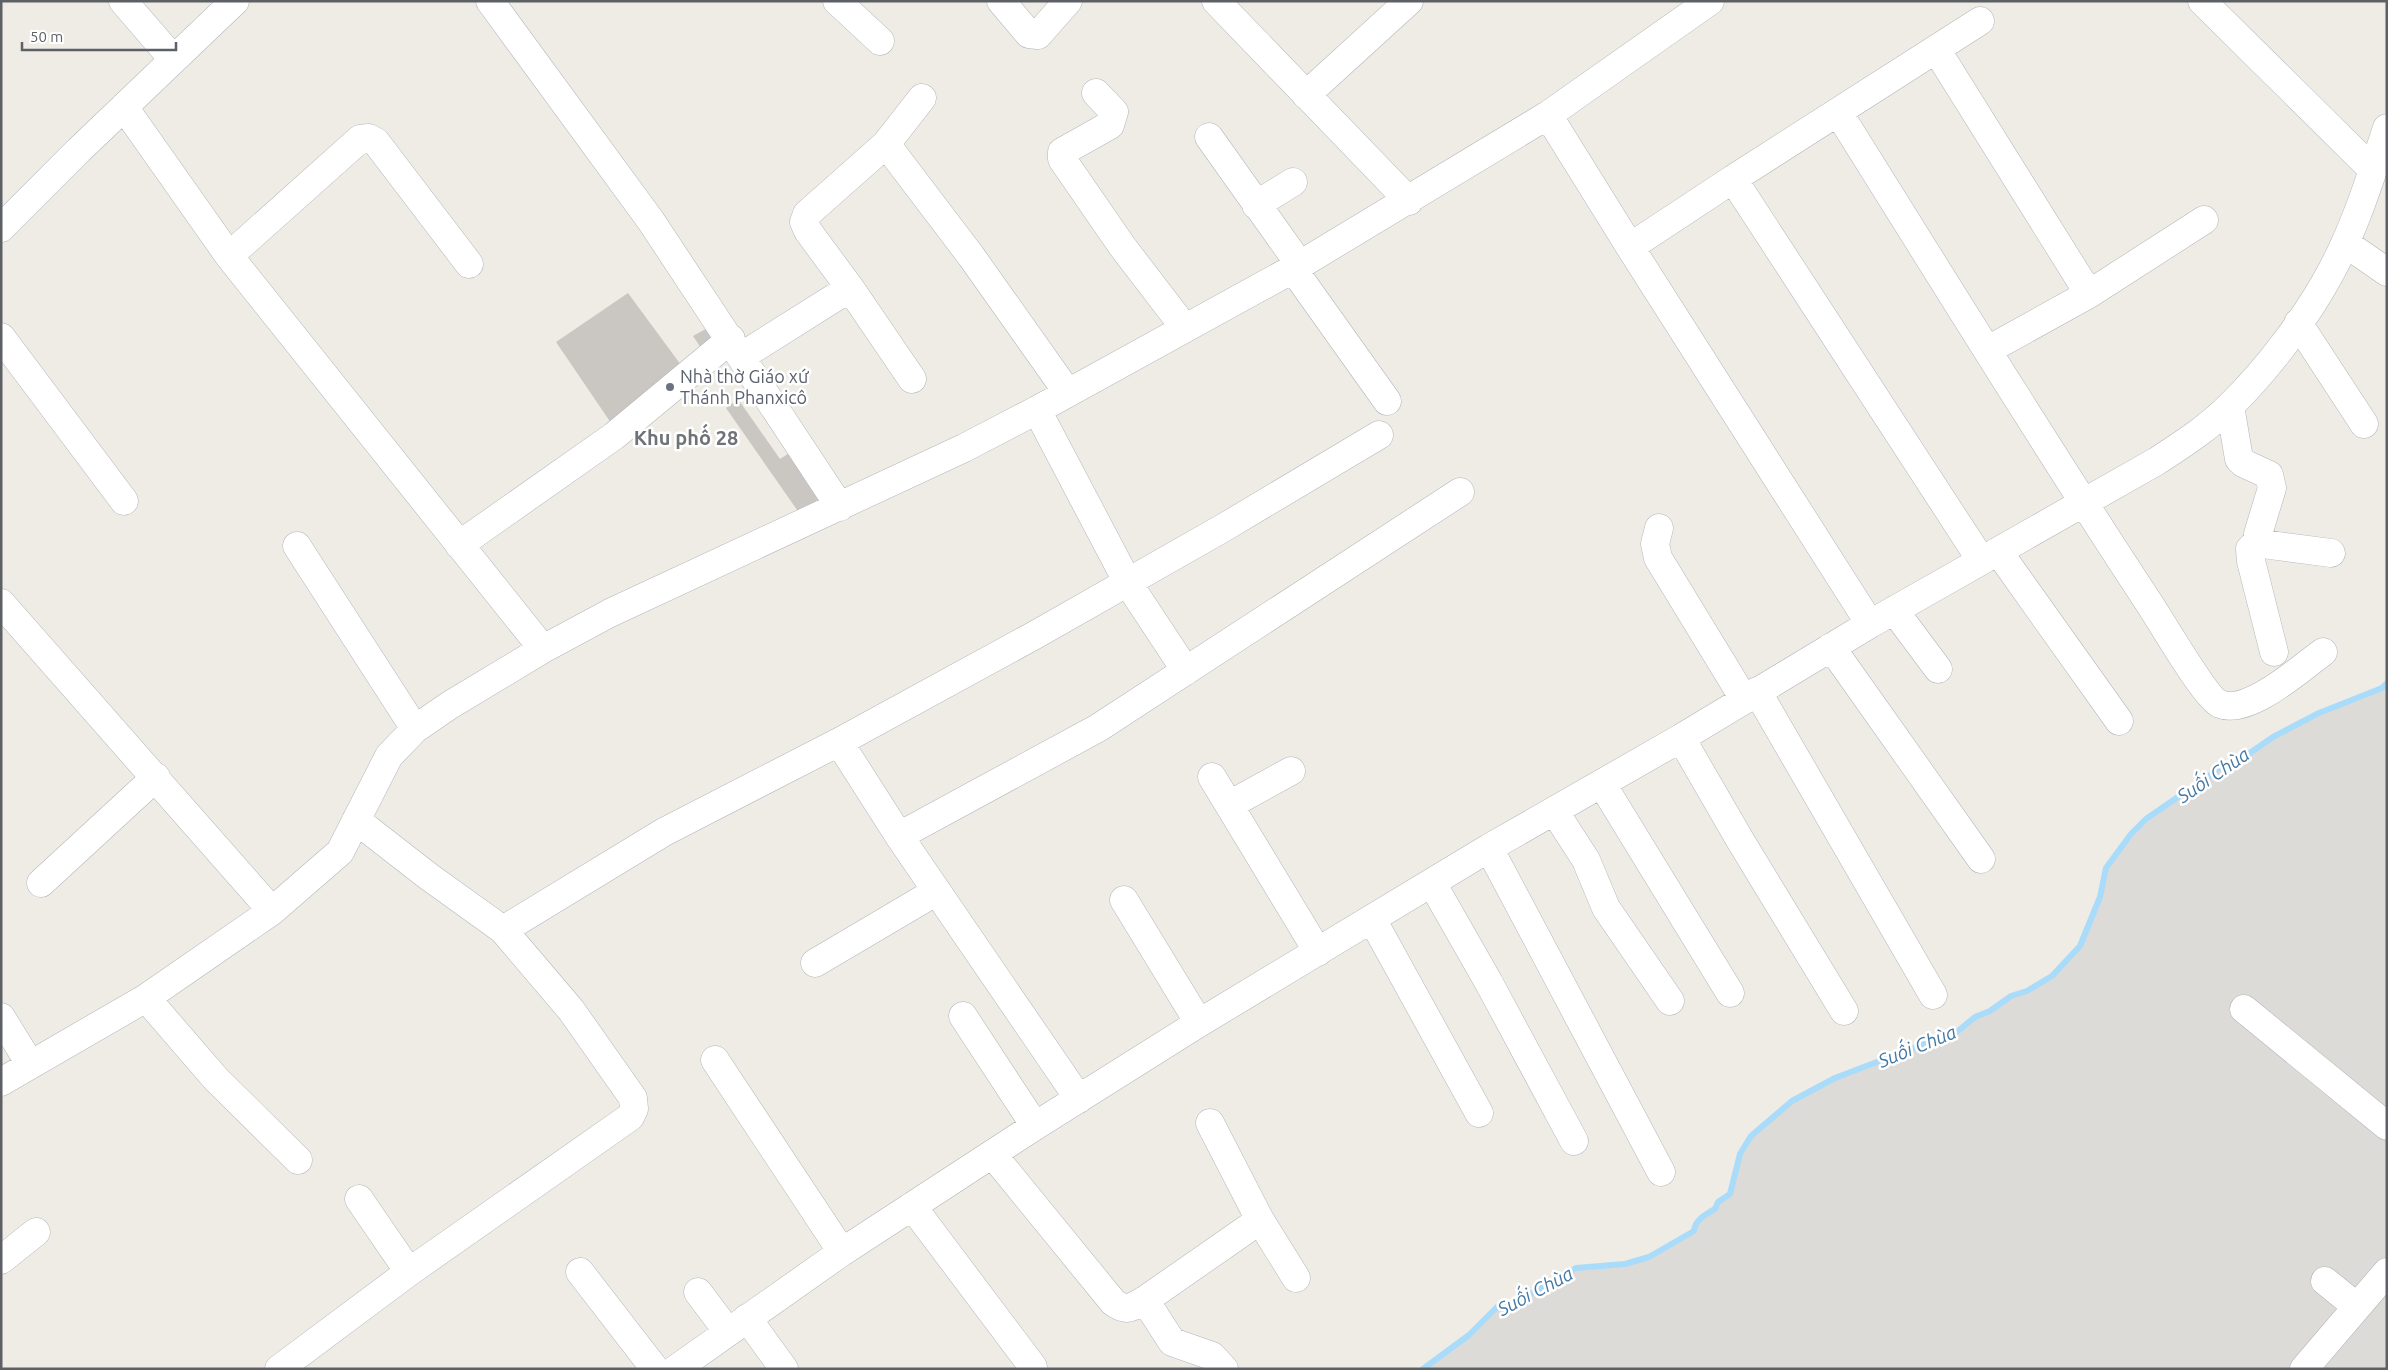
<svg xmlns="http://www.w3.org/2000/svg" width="2388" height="1370" font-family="Ubuntu,sans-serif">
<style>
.industrial{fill:#dddbd7}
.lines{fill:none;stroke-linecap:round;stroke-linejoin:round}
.stream{stroke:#a9dbfb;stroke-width:6}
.building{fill:#cac7c2}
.minor-casing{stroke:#b2b6b9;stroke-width:29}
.minor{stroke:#fff;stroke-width:28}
.worship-dot{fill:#6b7280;stroke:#fff;stroke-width:2}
.labels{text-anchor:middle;stroke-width:5;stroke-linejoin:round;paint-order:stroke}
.worship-label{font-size:18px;fill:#5b616d;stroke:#fff;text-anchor:start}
.water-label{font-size:19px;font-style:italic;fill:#4377a4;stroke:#fff}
.quarter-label{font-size:20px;font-weight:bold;fill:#6e7377;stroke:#fff}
</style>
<rect width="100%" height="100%" fill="#eeece5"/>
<path class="industrial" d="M2387,683v686h-964l46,-34 28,-28 30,-11 49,-28 49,-4 24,-7 45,-26 1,-6 9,-10 11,-6 3,-7 12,-8 10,-40 11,-18 41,-35 43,-23 123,-47 17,-14 15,-6 21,-15 16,-5 25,-15 28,-30 20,-49 6,-29 25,-34 15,-15 32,-22 18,-9 21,-19 27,-12 29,-20 46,-24 63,-25z"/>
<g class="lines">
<path class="stream" d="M1423,1369l46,-34 28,-28 30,-11 49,-28 49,-4 24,-7 45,-26c1,-11 12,-17 21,-22l3,-7 12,-8 10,-40 11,-18 41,-35 43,-23 123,-47 17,-14 15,-6 21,-15 16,-5 25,-15 28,-30 20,-49 6,-29 25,-34 15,-15 32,-22 18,-9 21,-19 27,-12 29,-20 46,-24 63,-25 5,-5"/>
</g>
<path class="building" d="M628,293l53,72 -70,58 -55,-81z
M713,325l7,11 -19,12 -8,-12z
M738,399l42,60 14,-9 35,54 -27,13 -76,-109z"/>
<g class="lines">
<defs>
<path id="minor" d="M123,1l50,58
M490,1l161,220 189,286
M837,1l43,40
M1001,1l28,33 9,1 30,-34
M1216,1l193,200
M2202,1l170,168
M1936,49l153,245
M1096,93l18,19 -4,13 -48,27v7l60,87 62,81
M1306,95l103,-94
M124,107l105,149 314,393
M1838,112c103,164 204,329 311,491 12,18 57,96 71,101 28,12 81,-36 103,-52
M1548,115l82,132 240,377
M1209,137l91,128
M886,144l85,112 97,137
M1733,179l247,-158
M1256,205l37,-23
M1,228l78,-78 156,-149
M2345,243l42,29
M1630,247l103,-68 248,381
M229,256l131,-117 9,-1 7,4 93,122
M1293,269l94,132
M850,288l62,91
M2298,323l66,101
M1,337l123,164
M1988,350l101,-56 115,-74
M742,356l108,-68 -42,-57 -4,-9 3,-8 79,-70 36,-46
M2230,406l9,53 4,4 26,12 3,13 -14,46v7l5,3 68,9
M1037,410l91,173 58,88
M1659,528l-4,16 3,14 86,141
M2258,541l-8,8 1,12 23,91
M459,545l155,-109 117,-97
M297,546l118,183
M1998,551l121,170
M1,603l271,308
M1894,610l44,59
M1831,647l150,212
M1757,691l176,304
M1681,738l59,102 104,171
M839,742l60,94 180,263
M1212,777l106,175
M1602,784l128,209
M1229,805l62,-34
M1555,812l31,48 20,48 64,93
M899,836l199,-108 362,-236
M1489,848l172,324
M41,883l115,-106
M1432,883l57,100 85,158
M1124,900l75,123
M1372,919l107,194
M503,930l161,-98 175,-90 196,-107 188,-107 156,-93
M815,963l122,-72
M146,998l70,81 82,81
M2244,1009l143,117
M963,1016l72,110
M1,1017l29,47
M715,1060l127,192
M1,1082l145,-84 126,-87 68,-59 49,-96 26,-27 35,-24 93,-56 67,-36 354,-165 73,-38 256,-141 255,-154 162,-114
M993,1155l120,147c13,10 18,6 32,-2l27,42 40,14 12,13
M359,1199l50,73
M912,1206l121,161
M1260,1220l36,58
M1,1260l35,-28
M580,1272l75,97
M2325,1281l32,26
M698,1292l30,40
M1145,1300l115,-80 -50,-97
M747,1318l37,51
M279,1369l130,-97 221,-155 4,-8 -1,-11 -62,-88 -68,-80 -75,-54 -72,-56
M676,1369l166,-117 193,-126 164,-103 290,-175 192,-110 189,-114 287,-163c26,-17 51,-33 73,-55 38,-37 77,-89 102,-136 24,-45 39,-94 55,-142
M2304,1369l83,-97"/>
</defs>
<use href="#minor" class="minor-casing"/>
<use href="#minor" class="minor"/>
</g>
<circle class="worship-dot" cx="670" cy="387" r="5"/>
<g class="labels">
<g class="worship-label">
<text x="680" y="383">Nhà thờ Giáo xứ<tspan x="680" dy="21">Thánh Phanxicô</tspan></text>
</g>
<g class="water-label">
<text transform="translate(2213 775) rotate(-34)" y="7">Suối Chùa</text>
<text transform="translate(1917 1046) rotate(-22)" y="7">Suối Chùa</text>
<text transform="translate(1535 1291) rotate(-28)" y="7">Suối Chùa</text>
</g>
<g class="quarter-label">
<text x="686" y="445">Khu phố 28</text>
</g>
</g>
<rect width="2388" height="1370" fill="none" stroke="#5d6165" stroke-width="5"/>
<path d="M22 42v8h154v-8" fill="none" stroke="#5d6165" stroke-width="2.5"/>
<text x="30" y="42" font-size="15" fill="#5d6165" stroke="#ffffff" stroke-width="4" paint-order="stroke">50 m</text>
</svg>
